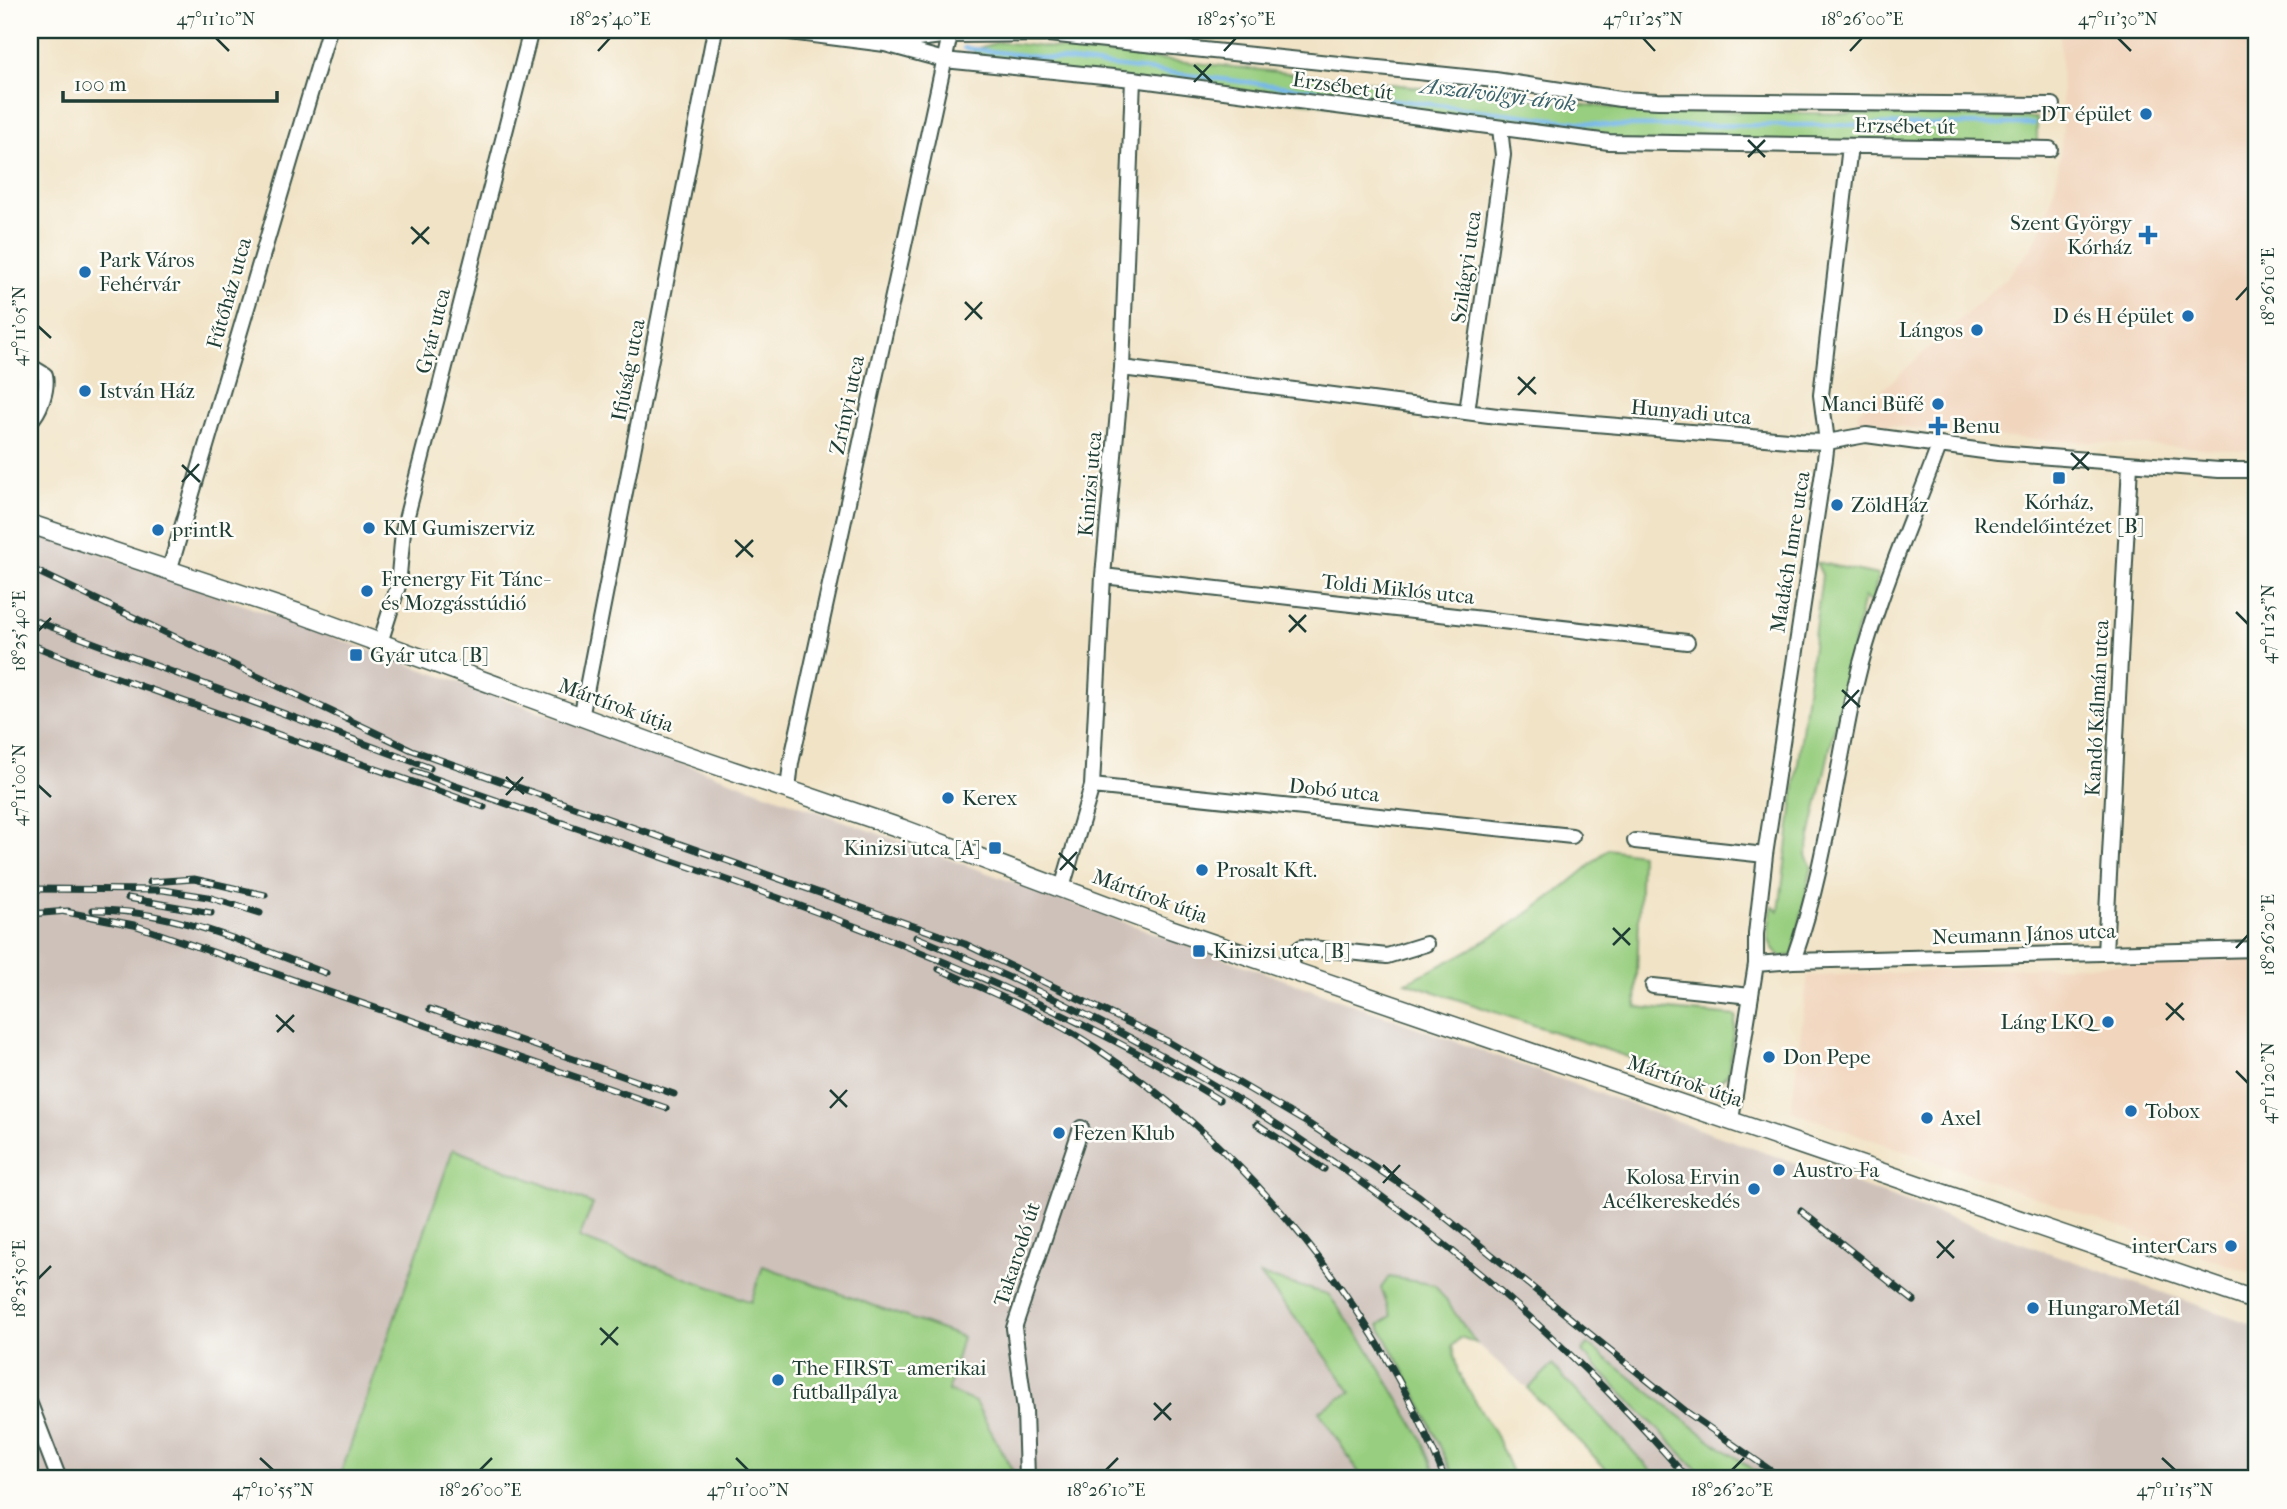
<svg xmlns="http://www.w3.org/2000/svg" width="2287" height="1509" font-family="'IM FELL French Canon',serif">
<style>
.built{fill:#f1d5bd}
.industrial{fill:#cec1ba}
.green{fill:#98ce7f;stroke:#5c865a;stroke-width:2}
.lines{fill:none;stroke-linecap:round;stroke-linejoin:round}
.stream{stroke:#76b7ea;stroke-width:4.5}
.minor-casing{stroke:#3e564a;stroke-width:18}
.tertiary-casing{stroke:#3e564a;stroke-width:21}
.minor{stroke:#fff;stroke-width:14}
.tertiary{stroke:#fff;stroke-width:18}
.rail-casing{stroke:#1f3d34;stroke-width:7}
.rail{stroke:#fdfcf7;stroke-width:4.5;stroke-dasharray:13;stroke-linecap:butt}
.ticks{fill:none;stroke:#1f3d34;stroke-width:2.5}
.poi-dot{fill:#1f6fb2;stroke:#fdfcf7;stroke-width:2.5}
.labels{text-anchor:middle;stroke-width:5;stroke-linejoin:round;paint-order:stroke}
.street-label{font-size:21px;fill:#1f3d34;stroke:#fdfcf7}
.poi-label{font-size:21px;fill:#1f3d34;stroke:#fdfcf7;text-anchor:start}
.water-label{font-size:23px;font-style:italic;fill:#39626b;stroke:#fdfcf7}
.neatline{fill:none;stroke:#1f3d34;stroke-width:2.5}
.ticks-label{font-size:18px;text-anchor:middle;fill:#1f3d34}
</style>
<rect width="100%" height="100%" fill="#fdfcf7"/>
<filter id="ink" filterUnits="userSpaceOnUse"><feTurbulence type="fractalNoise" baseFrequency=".0143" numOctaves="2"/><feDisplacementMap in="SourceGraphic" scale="14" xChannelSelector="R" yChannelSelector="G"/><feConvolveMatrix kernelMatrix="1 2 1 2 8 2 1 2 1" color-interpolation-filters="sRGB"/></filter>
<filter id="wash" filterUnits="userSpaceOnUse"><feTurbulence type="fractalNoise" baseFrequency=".00686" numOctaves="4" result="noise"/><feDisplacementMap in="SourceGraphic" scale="28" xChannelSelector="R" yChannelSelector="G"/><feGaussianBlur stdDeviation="1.57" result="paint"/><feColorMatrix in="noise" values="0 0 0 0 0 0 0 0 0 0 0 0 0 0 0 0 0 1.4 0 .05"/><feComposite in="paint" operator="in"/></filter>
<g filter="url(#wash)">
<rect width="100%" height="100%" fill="#f1e3c6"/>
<path class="built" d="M2060,30h197v421l-263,-14 -136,-15v-10l149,-135 24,-28 15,-29 10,-37 7,-51z
M2257,959v316l-466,-164 17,-135z"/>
<path class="industrial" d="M30,528l1677,604 550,194v153h-490l-58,-40 -121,-94 -6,7 125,127h-48l-107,-113 -24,23 -52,-46 -41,-58 -54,3 10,28 -12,9 37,68 39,86h-17l-17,-42 -160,-161 55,67 35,49 -32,19 44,68h-346l-42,-77 -27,-11 14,-54 -199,-71 -12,36 -173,-64 14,-34 -138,-55 -115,330h-309z"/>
<path class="green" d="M999,42l624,67 414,9v26l-411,-2 -655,-81 4,-12z
M1816,562l62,13 -6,29 -8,-7 -58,258 6,12 -19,88 -11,2c-20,-14 -13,-29 -10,-51l7,5 43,-336z
M1608,849l33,5 -5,153 100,9 -8,58 -14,12 -308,-104c75,-34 142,-77 202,-133z
M453,1149l140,55 -14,34 172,64 12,-36 199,71 -14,54 27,11 42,77h-678z
M1260,1275l68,19 39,53 54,90 17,42h-75l-44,-68 32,-19 -35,-49z
M1389,1277l46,8 41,58 -15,-6 -9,9 6,26 38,64 19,43h-60l-39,-86 -37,-68 12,-9 -10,-28z
M1588,1344l121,95 58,40h-60l-125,-127z
M1552,1365l107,114h-43l-88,-90z"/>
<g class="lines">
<path class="stream" d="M964,48l647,78 422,-2"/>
</g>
</g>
<g filter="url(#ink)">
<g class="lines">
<defs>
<path id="minor" d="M774,30l111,14 59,16 189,19 476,63 441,7
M893,42l57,-7 98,-1 447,46 125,19 38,2 395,4
M30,366l15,9c3,14 -5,37 -15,46
M1122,368l375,48 303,25 27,1 39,-7 132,18 221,17h38
M1467,412l36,-257 -3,-27
M170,568l159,-538
M1103,576l584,66
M380,643l18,-57 5,-55 128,-501
M581,718l134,-688
M1092,786l480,50
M788,790l3,-27 160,-733
M1635,841l130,14
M1062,888l30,-102 11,-210 19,-208 11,-289
M2105,953l25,-489
M1793,961l464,-12
M1756,964l37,-3c31,-88 42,-182 62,-274 19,-83 55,-162 84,-241
M1289,969l5,-16 8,-6 85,9 39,-12
M1653,986l98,10
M1731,1120l25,-156v-30l9,-79 60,-396 2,-17 -6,-47 29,-249
M30,1404l29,75
M1027,1479l-2,-69 -11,-82 67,-200"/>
<path id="tertiary" d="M30,524l268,89 377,138 228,78 267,100 1087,372"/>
</defs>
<use href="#minor" class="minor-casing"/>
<use href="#tertiary" class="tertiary-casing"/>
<use href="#minor" class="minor"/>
<use href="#tertiary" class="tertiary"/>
<defs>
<path id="rail" d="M30,568l382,182 553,194 202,97 142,83 110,72 269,217 95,66
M30,619l400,149
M30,644l65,26 389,137
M414,771c272,99 557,176 805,329
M150,882l44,-3 71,16
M30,889l133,1 45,7 52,16
M128,898l83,15
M93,910c80,-1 158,36 233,63
M61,911l73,14 532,183
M30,914l38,-3
M916,937c292,119 566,302 772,542
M939,969c54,24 108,46 157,79 153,103 281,258 349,431
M430,1009l244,85
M1257,1124l67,45
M1801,1211l113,90"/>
</defs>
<use href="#rail" class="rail-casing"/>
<use href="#rail" class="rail"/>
</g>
</g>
<path class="ticks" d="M216,38l13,13M1643,38l12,13M2118,38l13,13M598,51l12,-13M1224,51l12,-13M1850,51l12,-13M1194,65l18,17M1194,82l17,-18M1748,140l17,17M1748,157l17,-17M411,227l18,17M412,244l17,-17M2236,300l12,-13M965,302l17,17M965,320l17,-18M38,326l13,12M1518,377l18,17M1518,395l17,-18M2071,453l18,17M182,465l18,17M2072,470l17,-18M182,482l17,-18M735,540l18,17M736,557l17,-17M2236,612l12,12M1289,615l17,17M38,631l13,-13M1289,632l17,-17M1842,690l18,17M1842,708l17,-18M506,777l18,17M38,785l13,12M506,795l17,-18M1059,853l18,17M1060,870l17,-18M1613,928l17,17M1613,945l17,-17M2236,948l12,-13M2166,1003l18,17M276,1015l18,17M2166,1020l17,-17M277,1032l17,-17M2236,1071l12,12M830,1090l17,17M830,1108l17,-18M1383,1165l18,17M1383,1183l17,-18M1937,1241l17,17M1937,1258l17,-18M38,1279l13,-13M600,1328l18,17M601,1345l17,-18M1154,1403l17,17M1154,1420l17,-17M260,1458l13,12M736,1458l12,12M2162,1458l13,12M480,1470l12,-12M1106,1470l12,-12M1732,1470l12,-12"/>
<g class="poi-dot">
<circle cx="2146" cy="114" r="7"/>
<path d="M2144.5 224.5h7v7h7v7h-7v7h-7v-7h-7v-7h7z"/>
<circle cx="85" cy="272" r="7"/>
<circle cx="2188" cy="316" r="7"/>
<circle cx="1977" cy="330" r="7"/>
<circle cx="85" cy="391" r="7"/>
<circle cx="1938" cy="404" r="7"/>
<path d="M1934.5 415.5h7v7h7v7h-7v7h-7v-7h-7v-7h7z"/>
<rect x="2052" y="471" width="14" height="14" rx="3.5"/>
<circle cx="1837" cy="505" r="7"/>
<circle cx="369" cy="528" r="7"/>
<circle cx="158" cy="530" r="7"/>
<circle cx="367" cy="591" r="7"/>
<rect x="349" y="648" width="14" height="14" rx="3.5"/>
<circle cx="948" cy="798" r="7"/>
<rect x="988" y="841" width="14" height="14" rx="3.5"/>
<circle cx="1202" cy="870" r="7"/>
<rect x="1192" y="944" width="14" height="14" rx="3.5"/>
<circle cx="2108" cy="1022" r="7"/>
<circle cx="1769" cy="1057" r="7"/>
<circle cx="2131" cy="1111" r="7"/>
<circle cx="1927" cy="1118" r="7"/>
<circle cx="1059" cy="1133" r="7"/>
<circle cx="1779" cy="1170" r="7"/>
<circle cx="1754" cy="1189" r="7"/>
<circle cx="2231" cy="1246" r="7"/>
<circle cx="2033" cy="1308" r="7"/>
<circle cx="778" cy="1380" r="7"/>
</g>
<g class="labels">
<g class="street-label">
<text transform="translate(1343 86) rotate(8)" y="7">Erzsébet út</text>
<text transform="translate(1905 126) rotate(1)" y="7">Erzsébet út</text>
<text transform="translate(1466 267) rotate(-82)" y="7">Szilágyi utca</text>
<text transform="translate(229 293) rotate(-74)" y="7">Fűtőház utca</text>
<text transform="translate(433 331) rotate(-76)" y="7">Gyár utca</text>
<text transform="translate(628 370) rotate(-79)" y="7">Ifjúság utca</text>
<text transform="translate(847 405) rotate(-78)" y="7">Zrínyi utca</text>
<text transform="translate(1691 412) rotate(5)" y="7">Hunyadi utca</text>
<text transform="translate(1090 484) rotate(-85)" y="7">Kinizsi utca</text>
<text transform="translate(1790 552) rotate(-81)" y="7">Madách Imre utca</text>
<text transform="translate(1398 589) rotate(6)" y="7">Toldi Miklós utca</text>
<text transform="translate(616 705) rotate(20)" y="7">Mártírok útja</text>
<text transform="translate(2097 708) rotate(-87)" y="7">Kandó Kálmán utca</text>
<text transform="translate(1334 790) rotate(6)" y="7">Dobó utca</text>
<text transform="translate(1150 896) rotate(20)" y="7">Mártírok útja</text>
<text transform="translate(2024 934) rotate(-2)" y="7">Neumann János utca</text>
<text transform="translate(1685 1081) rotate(19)" y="7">Mártírok útja</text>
<text transform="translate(1017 1254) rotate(-72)" y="7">Takarodó út</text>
</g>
<g class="poi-label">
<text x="2132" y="121" text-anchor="end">DT épület</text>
<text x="2132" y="230" text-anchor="end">Szent György<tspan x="2132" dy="24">Kórház</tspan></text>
<text x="99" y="267">Park Város<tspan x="99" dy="24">Fehérvár</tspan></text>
<text x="2174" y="323" text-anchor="end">D és H épület</text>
<text x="1963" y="337" text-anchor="end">Lángos</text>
<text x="99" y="398">István Ház</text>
<text x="1924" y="411" text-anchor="end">Manci Büfé</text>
<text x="1952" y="433">Benu</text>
<text x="2059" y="509" text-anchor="middle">Kórház,<tspan x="2059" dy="24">Rendelőintézet [B]</tspan></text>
<text x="1851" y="512">ZöldHáz</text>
<text x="383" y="535">KM Gumiszerviz</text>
<text x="172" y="537">printR</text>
<text x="381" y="586">Frenergy Fit Tánc-<tspan x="381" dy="24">és Mozgásstúdió</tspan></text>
<text x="370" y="662">Gyár utca [B]</text>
<text x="962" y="805">Kerex</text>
<text x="981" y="855" text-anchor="end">Kinizsi utca [A]</text>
<text x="1216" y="877">Prosalt Kft.</text>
<text x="1213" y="958">Kinizsi utca [B]</text>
<text x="2094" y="1029" text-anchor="end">Láng LKQ</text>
<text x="1783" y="1064">Don Pepe</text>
<text x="2145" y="1118">Tobox</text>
<text x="1941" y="1125">Axel</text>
<text x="1073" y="1140">Fezen Klub</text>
<text x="1793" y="1177">Austro-Fa</text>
<text x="1740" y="1184" text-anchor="end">Kolosa Ervin<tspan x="1740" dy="24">Acélkereskedés</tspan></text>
<text x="2217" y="1253" text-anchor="end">interCars</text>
<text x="2047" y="1315">HungaroMetál</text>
<text x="792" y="1375">The FIRST - amerikai<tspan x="792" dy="24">futballpálya</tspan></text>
</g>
<g class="water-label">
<text transform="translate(1499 94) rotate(7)" y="8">Aszalvölgyi-árok</text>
</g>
</g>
<rect width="2287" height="1509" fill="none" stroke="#fdfcf7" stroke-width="77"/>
<path d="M63 91v10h214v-10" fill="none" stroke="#1f3d34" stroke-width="3.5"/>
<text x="74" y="91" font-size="21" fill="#1f3d34" stroke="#fdfcf7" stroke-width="5" paint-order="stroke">100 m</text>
<rect x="38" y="38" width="2210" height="1432" class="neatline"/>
<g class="ticks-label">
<text x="216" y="25">47°11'10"N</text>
<text x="610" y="25">18°25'40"E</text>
<text x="1236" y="25">18°25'50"E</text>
<text x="1643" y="25">47°11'25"N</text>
<text x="1862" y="25">18°26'00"E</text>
<text x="2118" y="25">47°11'30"N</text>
<text transform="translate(2268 287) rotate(-90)" y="6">18°26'10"E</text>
<text transform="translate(19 326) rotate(-90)" y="6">47°11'05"N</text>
<text transform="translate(2268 624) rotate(-90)" y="6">47°11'25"N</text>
<text transform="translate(19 631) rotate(-90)" y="6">18°25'40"E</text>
<text transform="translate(19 785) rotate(-90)" y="6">47°11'00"N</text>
<text transform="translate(2268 935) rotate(-90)" y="6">18°26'20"E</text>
<text transform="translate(2268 1083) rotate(-90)" y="6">47°11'20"N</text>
<text transform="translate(19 1279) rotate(-90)" y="6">18°25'50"E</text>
<text x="273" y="1496">47°10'55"N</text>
<text x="480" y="1496">18°26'00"E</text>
<text x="748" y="1496">47°11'00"N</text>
<text x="1106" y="1496">18°26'10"E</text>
<text x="1732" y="1496">18°26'20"E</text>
<text x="2175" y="1496">47°11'15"N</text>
</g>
</svg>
